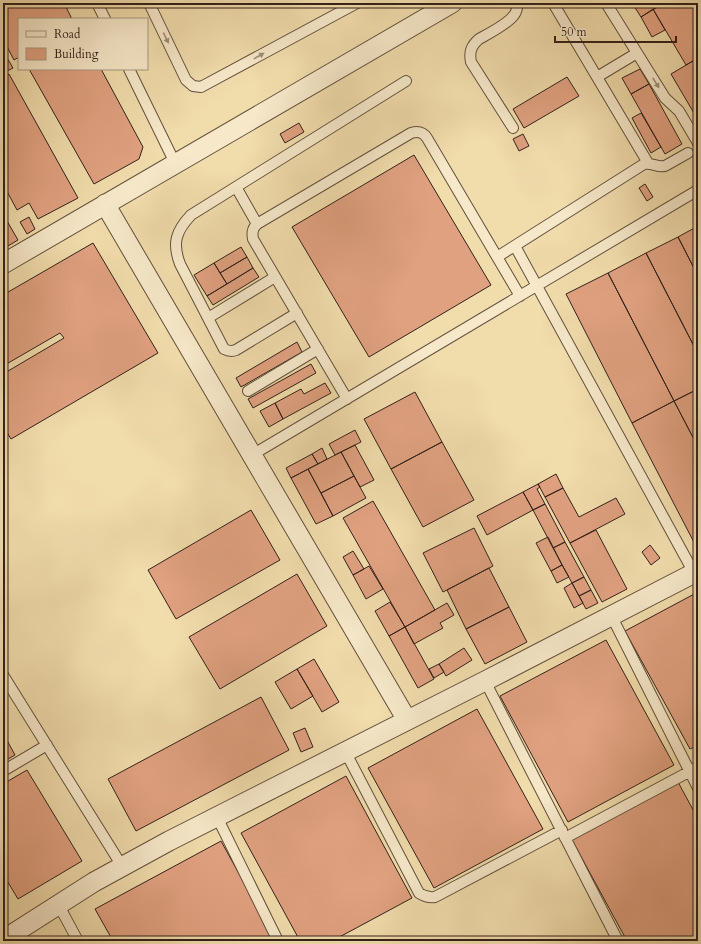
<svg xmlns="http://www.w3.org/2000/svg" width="701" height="944" font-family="Cardo,serif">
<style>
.building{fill:#e0a180;stroke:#332118}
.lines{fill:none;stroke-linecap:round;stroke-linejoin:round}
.lane-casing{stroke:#62503d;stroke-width:12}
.street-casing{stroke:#62503d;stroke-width:21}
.lane{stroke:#f6e8c9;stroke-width:10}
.street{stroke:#f6e8c9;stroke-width:19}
.oneway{fill:#9e8e79}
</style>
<rect width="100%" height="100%" fill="#f1dcac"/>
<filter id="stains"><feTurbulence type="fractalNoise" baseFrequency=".005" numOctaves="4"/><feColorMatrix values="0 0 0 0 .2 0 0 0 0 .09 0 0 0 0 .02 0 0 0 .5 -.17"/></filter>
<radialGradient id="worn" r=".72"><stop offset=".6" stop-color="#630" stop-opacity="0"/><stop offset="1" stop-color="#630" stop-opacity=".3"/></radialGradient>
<path class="building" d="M3,3h61l8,16h-53v38l-5,3 -11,-21z
M632,3h32l-23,14z
M664,3h34v55l-12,7 -33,-56z
M653,9l12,21 -13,7 -11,-20z
M3,51l10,17 -10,5z
M698,58v62l-27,-46z
M29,69h72l42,78 -4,12 -45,25z
M640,69l9,15 -18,10 -9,-16z
M9,74l69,124 -40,21 -9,-16 -12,7 -14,-26v-106z
M567,77l12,19 -55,32 -11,-19z
M649,84l33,60 -17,10 -34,-60z
M641,113l20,34 -10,6 -19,-35z
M299,123l5,9 -19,11 -5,-9z
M523,134l6,12 -10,5 -6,-12z
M414,155l77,130 -122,72 -77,-130z
M645,184l8,13 -6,4 -8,-13z
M3,214l15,26 -15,9z
M29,217l6,12 -8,5 -7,-12z
M698,226v50l-20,-39z
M678,237l20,39v78l-52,-101z
M93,243l65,110 -147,86 -8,-13v-52l61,-36 -4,-5 -57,33v-71z
M241,247l6,10 -27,16 -6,-10z
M646,253l52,101v35l-24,12 -66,-128z
M247,257l6,11 -26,16 -7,-11z
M214,263l13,21 -20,12 -13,-21z
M253,268l6,9 -46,28 -6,-9z
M608,273l66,128 -42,22 -66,-129z
M297,342l5,10 -61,35 -5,-9z
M311,364l5,9 -63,35 -5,-9z
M325,383l6,10 -48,26 -8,-16 26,-14 3,5z
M698,389v58l-24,-46z
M415,392l27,50 -51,27 -27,-50z
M674,401l24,46v103l-66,-127z
M275,403l8,16 -14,8 -9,-16z
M355,430l6,12 -26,13 -6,-11z
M442,442l32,58 -51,27 -32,-58z
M355,445l19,35 -14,7 -19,-35z
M322,448l5,11 -9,5 -6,-10z
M341,452l13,24 -33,17 -13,-24z
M312,454l6,10 -27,14 -5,-10z
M308,469l25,47 -17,8 -25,-46z
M556,474l7,14 -18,9 -7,-13z
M354,476l12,22 -33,18 -12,-23z
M538,484l2,3 -3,2 8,15 -12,6 -10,-18z
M563,488l16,29 37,-19 9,16 -55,29 -25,-46z
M523,492l10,18 -46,25 -10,-19z
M373,501l62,109 -30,17 -62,-109z
M545,504l20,38 -12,6 -20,-38z
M251,510l29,50 -104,59 -28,-49z
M474,528l19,38 -50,26 -20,-39z
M596,530l31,59 -25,13 -32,-59z
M548,537l14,28 -11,6 -15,-28z
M565,542l19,35 -12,6 -19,-35z
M650,545l10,13 -9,7 -9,-13z
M353,551l11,18 -11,6 -10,-18z
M562,565l7,12 -12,6 -6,-12z
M369,566l14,23 -17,10 -13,-24z
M489,568l20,39 -43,22 -19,-39z
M297,574l30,52 -107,63 -31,-52z
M584,577l7,13 -12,6 -7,-13z
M572,583l11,20 -9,5 -10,-20z
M591,590l7,13 -12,6 -7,-13z
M698,592v153l-8,4 -65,-118z
M390,602l15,25 -16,9 -14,-25z
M447,603l7,12 -14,8 3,5 -29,16 -9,-17z
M509,607l18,35 -42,22 -19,-35z
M405,627l29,52 -16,9 -29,-52z
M606,640l68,125 -106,57 -68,-126z
M464,648l8,12 -26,16 -7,-12z
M314,659l25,43 -17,10 -25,-43z
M439,664l5,8 -10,6 -5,-9z
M297,669l16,27 -22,13 -16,-27z
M261,697l28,53 -153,81 -28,-52z
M477,709l66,120 -109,59 -66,-120z
M305,728l8,19 -12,5 -8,-19z
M3,733l12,22 -12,7z
M27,770l55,91 -64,38 -15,-25v-90z
M346,776l66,122 -80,43h-32l-59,-108z
M678,782l20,37v115l-14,7h-57l-55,-101z
M221,841l55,100h-163l-18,-32z"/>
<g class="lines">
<defs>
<path id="lane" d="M97,3l8,16
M149,3l37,77 7,6 8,1 156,-84
M553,3l95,160
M606,3l59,95 14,13 19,32
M129,69l46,94
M597,77l40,-24
M513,128l-42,-66c-2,-10 0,-16 8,-23 9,-5 29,-15 35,-24 3,-3 3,-8 4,-12
M236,187l21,37
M515,246l179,327
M497,257l147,-93c8,-2 13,4 21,2l23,-13
M297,313l-61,37c-5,2 -8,1 -12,-1l-44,-85c-8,-21 -4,-33 11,-49l215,-134
M208,318l67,-41
M248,391l70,-42
M347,399l-94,-160c-1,-6 -1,-10 4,-15l154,-91c7,-2 12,-1 16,5l93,158
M252,455l446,-265
M611,615l87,173
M3,675l119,191
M485,681l133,260
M345,751l74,142c6,4 10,5 16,4l127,-67
M3,771l44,-26
M217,817l61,124
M565,838l133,-71
M58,904l20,37"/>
<path id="street" d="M105,204l302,516
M3,264l449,-261
M3,940l91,-58 75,-41 316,-160 213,-110"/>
</defs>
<use href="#lane" class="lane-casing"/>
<use href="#street" class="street-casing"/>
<use href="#lane" class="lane"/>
<use href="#street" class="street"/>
</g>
<defs><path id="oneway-solid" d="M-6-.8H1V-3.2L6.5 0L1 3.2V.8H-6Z"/></defs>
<g class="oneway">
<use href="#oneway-solid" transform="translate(166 38) rotate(64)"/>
<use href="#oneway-solid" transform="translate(259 56) rotate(-29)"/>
<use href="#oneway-solid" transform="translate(656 83) rotate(58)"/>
</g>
<rect width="701" height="944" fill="none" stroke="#f1dcac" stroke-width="16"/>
<rect x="4" y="4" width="693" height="936" fill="none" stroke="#332118" stroke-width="2"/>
<rect x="8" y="8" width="685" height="928" fill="none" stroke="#332118"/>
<rect x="18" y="18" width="130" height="52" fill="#f6e8c9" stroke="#a89882"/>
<rect x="26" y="31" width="20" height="6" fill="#f6e8c9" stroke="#a89882"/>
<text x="54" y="38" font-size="12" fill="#332118">Road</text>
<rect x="26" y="48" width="20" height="12" fill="#e0a180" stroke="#a89882"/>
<text x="54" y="58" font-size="12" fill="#332118">Building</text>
<path d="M555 36v6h121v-6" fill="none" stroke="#332118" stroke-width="2"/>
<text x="561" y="36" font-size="12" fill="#332118" stroke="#f6e8c9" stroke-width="3" paint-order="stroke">50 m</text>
<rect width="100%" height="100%" filter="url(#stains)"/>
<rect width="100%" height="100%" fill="url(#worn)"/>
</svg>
